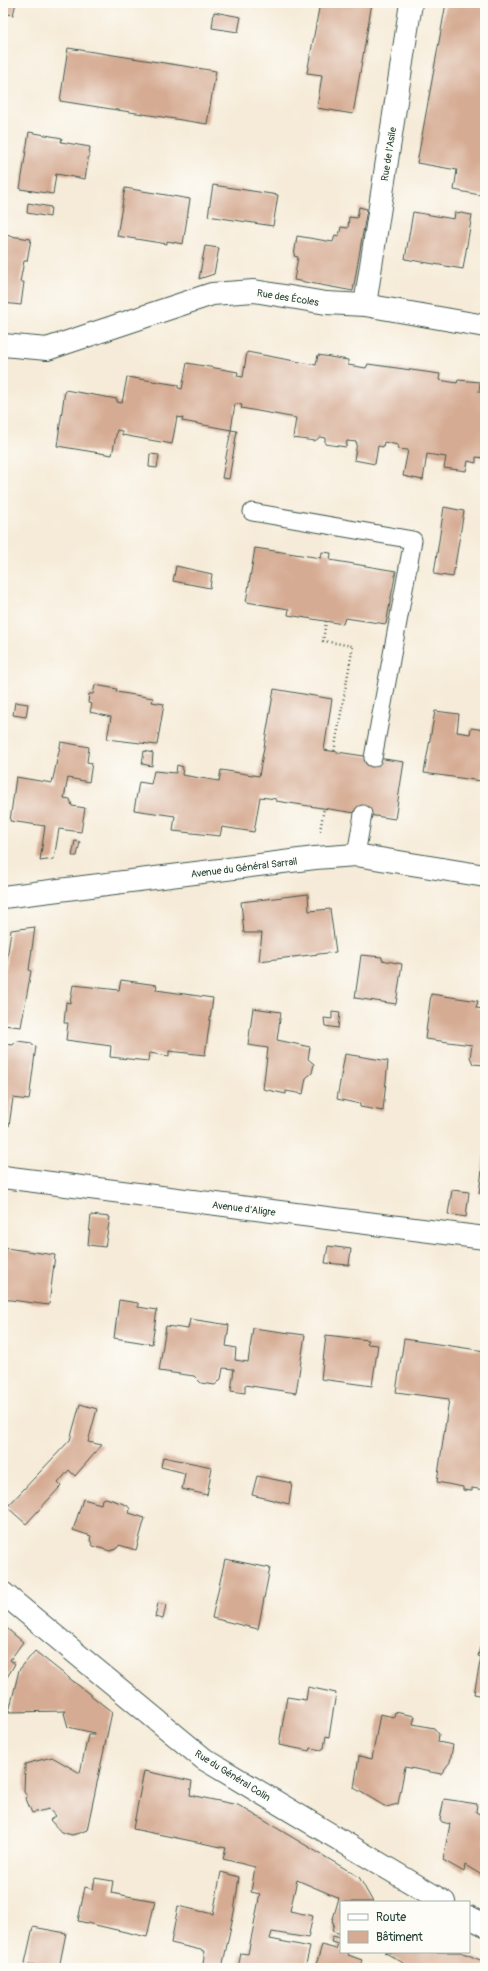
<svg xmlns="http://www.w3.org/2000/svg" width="488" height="1971" font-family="Pangolin,sans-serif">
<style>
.building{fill:#d6ab93}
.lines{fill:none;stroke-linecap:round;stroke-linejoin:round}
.service-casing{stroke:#3f574d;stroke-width:19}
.minor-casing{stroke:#3f574d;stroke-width:24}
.path{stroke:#3f574d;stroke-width:2.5;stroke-dasharray:1 3;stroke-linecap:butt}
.service{stroke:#fff;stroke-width:17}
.minor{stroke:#fff;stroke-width:22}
.labels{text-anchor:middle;stroke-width:3.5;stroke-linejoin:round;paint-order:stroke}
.street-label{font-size:10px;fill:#1f3d34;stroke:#fdfcf7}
</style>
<rect width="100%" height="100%" fill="#fdfcf7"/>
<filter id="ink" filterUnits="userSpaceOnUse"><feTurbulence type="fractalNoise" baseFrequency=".025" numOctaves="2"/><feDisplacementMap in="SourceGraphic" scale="8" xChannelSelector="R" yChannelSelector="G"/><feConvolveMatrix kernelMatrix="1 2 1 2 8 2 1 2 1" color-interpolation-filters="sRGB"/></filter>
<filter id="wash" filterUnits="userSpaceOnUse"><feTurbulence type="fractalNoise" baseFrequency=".012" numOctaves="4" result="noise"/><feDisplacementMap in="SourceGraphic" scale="16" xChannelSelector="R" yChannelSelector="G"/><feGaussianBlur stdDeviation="0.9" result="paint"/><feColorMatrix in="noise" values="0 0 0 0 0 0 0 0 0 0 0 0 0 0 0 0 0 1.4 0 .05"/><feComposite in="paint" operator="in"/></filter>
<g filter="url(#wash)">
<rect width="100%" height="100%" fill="#f6ebd8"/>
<g id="blocks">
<path class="building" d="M3,3h13l-3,12 -10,-2z
M320,3h52l-19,111 -36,-6 5,-33 -15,-2z
M446,3h39v193l-31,-6 3,-20 -40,-7z
M214,12l27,5 -3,15 -26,-4z
M68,48l148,23 -9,53 -147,-23z
M29,132l33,6 -1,4 29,5 -5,32 -29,-5 -3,20 -33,-5z
M213,185l65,10 -5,31 -65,-10z
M125,188l65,11 -7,45 -16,-3v3l-50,-8z
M28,203l23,4 -1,10 -23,-4z
M359,207l8,2 -14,82 -59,-11 4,-23 -4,-1 3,-20 36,6 2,-7 4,1 2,-9 7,1 1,-11 8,1z
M413,212l41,7 1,-7 17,3 -9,54 -58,-10z
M3,235l28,4 -4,22h-3l-4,21h4l-3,23 -18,-2z
M205,246l14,2 -5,26 -15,5z
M247,352l69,13 2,-10 30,5v5l18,3 2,-4 72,10 -1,6 18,3 1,-3 22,2 -1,10 6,1v65l-9,-1v6l-8,-2 -2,10 -22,-3 2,-11 -19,-3 -4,26 -20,-4 5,-26 -11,-1 1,-4 -14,-3 -1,5 -5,-1 -3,18 -21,-4 3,-18 -10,-1 -1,6 -21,-3v-6l-5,-1 -5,4 -22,-3 3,-20 -55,-10 1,-3 -7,-1 -4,26 -49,-9 1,-3 -6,-1 -5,27 -50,-9v-4l-5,-1 -5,25 -55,-9 8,-56 52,9v3l5,1 5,-26 51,8v3l4,1 5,-26 51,9 -1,4 6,1z
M231,430l6,1 -8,48 -7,-1z
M150,454l9,1 -2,13 -8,-1z
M444,507l20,4 -11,66 -19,-3z
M255,548l66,10 1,-6 9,1 -1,7 66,11 -10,53 -41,-6 -2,6 -55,-9 1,-6 -43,-7z
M176,566l36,8 -2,14 -37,-7z
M95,685l22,4 -1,3 37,6 -1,4 12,2 -7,41 -50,-6 4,-22 -21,-5 2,-8 -4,-1 1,-9h4z
M274,689l58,10 -8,51 80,12 -9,57 -119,-18v-2l-16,-2 -6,35 -32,-5 -2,9 -47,-5 2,-15 -41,-6 5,-28 12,2 3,-13 22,2 1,-8 6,2 -1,8 37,6 2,-11 38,6z
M15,702l13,2 -2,13 -13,-2z
M435,711l24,3 -2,18 13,2 1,-6 14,2v27l-4,24 -57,-8z
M61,742l28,5 -2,15 5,1 -3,19 -21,-4 -4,20 6,1 2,7 13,2 -4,24 -22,-3 -5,30 -14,2 5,-35 -35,-5 6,-44 36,6z
M144,751l9,2 -1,13 -10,-2z
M75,841l5,1 -3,14h-5z
M308,894l1,17 21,-2 6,43 -77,9 3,-28h-18l-3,-31z
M35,927l-6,43 2,1 -10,56 -18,-2v-48l2,-10h1l5,-37z
M361,955l21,2v3l20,4 -6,40 -41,-6z
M121,980l36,5 -1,5 57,8 -8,57 -36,-4v5l-20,-3 -1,8 -38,-4 1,-11 -45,-6 2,-17h-4l2,-21 4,1 3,-18 46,5z
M431,994l47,7 -2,7 9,1v56l-12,-1 -3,-7 2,-12 -47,-6z
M253,1008l28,4 -4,28 33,7 -2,12 6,5 -2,9 -6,5 -3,16 -17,-3v3l-23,-5 5,-41 -20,-3z
M332,1012l8,1 -2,15 -13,-2 -1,-8 8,1z
M17,1041l15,2v2l4,1 -7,54 -16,-2 -4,28 -6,-1v-81l10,1z
M345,1054l43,7 -5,50 -23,-4v-3l-23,-5z
M484,1155h1v39l-6,-1z
M452,1190l17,2 -3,25 -18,-3z
M91,1215l19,2 -5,30 -17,-2z
M328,1246l23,3 -2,16 -24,-2z
M6,1248l49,7 -6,50 -46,-6v-33z
M119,1300l19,3v4l19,3 -5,34 -38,-6z
M190,1319l39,6 -3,21 10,2 -1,12 13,2 5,-34 52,7 -9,58 -51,-8v8l-14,-2 3,-22 -11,-1 -2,11 -6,6 -14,-2 -7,-7 -35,-5 7,-45 22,3z
M326,1335l42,5 -1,4 11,1 -6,41 -51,-7z
M404,1339l81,12v139l-13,-2v3l-9,-1v-3l-26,-5 12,-83 -53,-7z
M80,1404l17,5 -9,33 14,3 -27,31 -6,-6 -11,13 3,3 -35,38 -19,-17 63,-67z
M163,1457l49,10 -5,28 -25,-6 3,-16 -24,-6z
M257,1476l35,7 -3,21 -37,-9z
M106,1498l21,7 3,4 -1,4 16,5 -9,32 -17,-5 -2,4 -7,2 -17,-5 -3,-6 1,-4 -18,-6 10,-31 18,5 1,-5z
M225,1559l45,9 -12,61 -46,-11z
M158,1603l8,2 -3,14 -8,-2z
M3,1625l20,17 -13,18 5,4 -12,20z
M485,1628v68l-11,-2 7,-37 -3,-1z
M35,1651l77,61 -25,118 -8,3 -7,2 -11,-3 -11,-12 5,-4 -6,-7 -17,4 -6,-14 1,-3 -3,-4 1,-28 27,-7 28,16 8,-38h6v-2l-26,-6 -4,-14 2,-2 -57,1 10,-42z
M308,1687l28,6 -7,44 -3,-1 -2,12 -3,2 -10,-2 -1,3 -31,-6 8,-48 19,3z
M395,1712l20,4 -2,8 21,4 5,6 -1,8 15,3 -3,17 -9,12 -36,-7 -7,37 -12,3 -32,-19 5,-32 13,3 8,-45 14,3z
M144,1771l48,10 -2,14 48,10 121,72 14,25h-32v32l-9,-3 2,-8 -2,-1 7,-24 -42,-18 -7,31 23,5 -5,22 -36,-6 -2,7 40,8 -5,21h-67l3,-15 7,1 12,-60 -9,-2 4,-25 -32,-8 3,-11 -93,-19z
M444,1799l33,5 -1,8 9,5v60l-20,-12 -1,7 -21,-12 7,-36 -8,-2 -2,-3z
M221,1872l18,5 -5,35 -12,56h-20l3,-17 -34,-8 7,-37 35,8z
M95,1878l18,3 -2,12 44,8 -8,36 -69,-16 7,-34 8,2z
M33,1927l33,6 -7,35h-12l-22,-5z
M341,1935v17h8l-1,3 14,5 -3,8h-44l7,-23 14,4 2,-5 -7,-2 2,-6 7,2z
M384,1952h77l24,10v6h-73z"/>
</g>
</g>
<g filter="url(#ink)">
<use href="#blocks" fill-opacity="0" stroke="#3f574d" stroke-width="1"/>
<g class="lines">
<defs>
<path id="service" d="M252,512l161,28 -40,218
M356,855l7,-41"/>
<path id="minor" d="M365,305l46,-302
M3,345l44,4 165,-55 42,-3 72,12 39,2 120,21
M3,897l312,-39 41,-3 129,21
M3,1177l482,61
M3,1593l201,166 240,143
M469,1917l16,8"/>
</defs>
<use href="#service" class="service-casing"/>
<use href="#minor" class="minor-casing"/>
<path class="path" d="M326,621l-3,20 30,5 -19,106
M320,831l4,-23"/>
<use href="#service" class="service"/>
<use href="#minor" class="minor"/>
</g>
</g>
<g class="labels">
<g class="street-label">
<text transform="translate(388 154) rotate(-81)" y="4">Rue de l'Asile</text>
<text transform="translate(288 297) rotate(9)" y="4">Rue des Écoles</text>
<text transform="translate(244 867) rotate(-7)" y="4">Avenue du Général Sarrail</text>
<text transform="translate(244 1208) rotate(7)" y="4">Avenue d'Aligre</text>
<text transform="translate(233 1775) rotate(32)" y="4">Rue du Général Colin</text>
</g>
</g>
<rect width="488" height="1971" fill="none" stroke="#fdfcf7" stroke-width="16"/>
<rect x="340" y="1901" width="130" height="52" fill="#fdfcf7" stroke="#a4b0a9"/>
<rect x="348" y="1914" width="20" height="6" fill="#ffffff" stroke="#a4b0a9"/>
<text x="376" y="1921" font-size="12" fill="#1f3d34">Route</text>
<rect x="348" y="1931" width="20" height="12" fill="#d6ab93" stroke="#a4b0a9"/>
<text x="376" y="1941" font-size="12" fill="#1f3d34">Bâtiment</text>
</svg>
